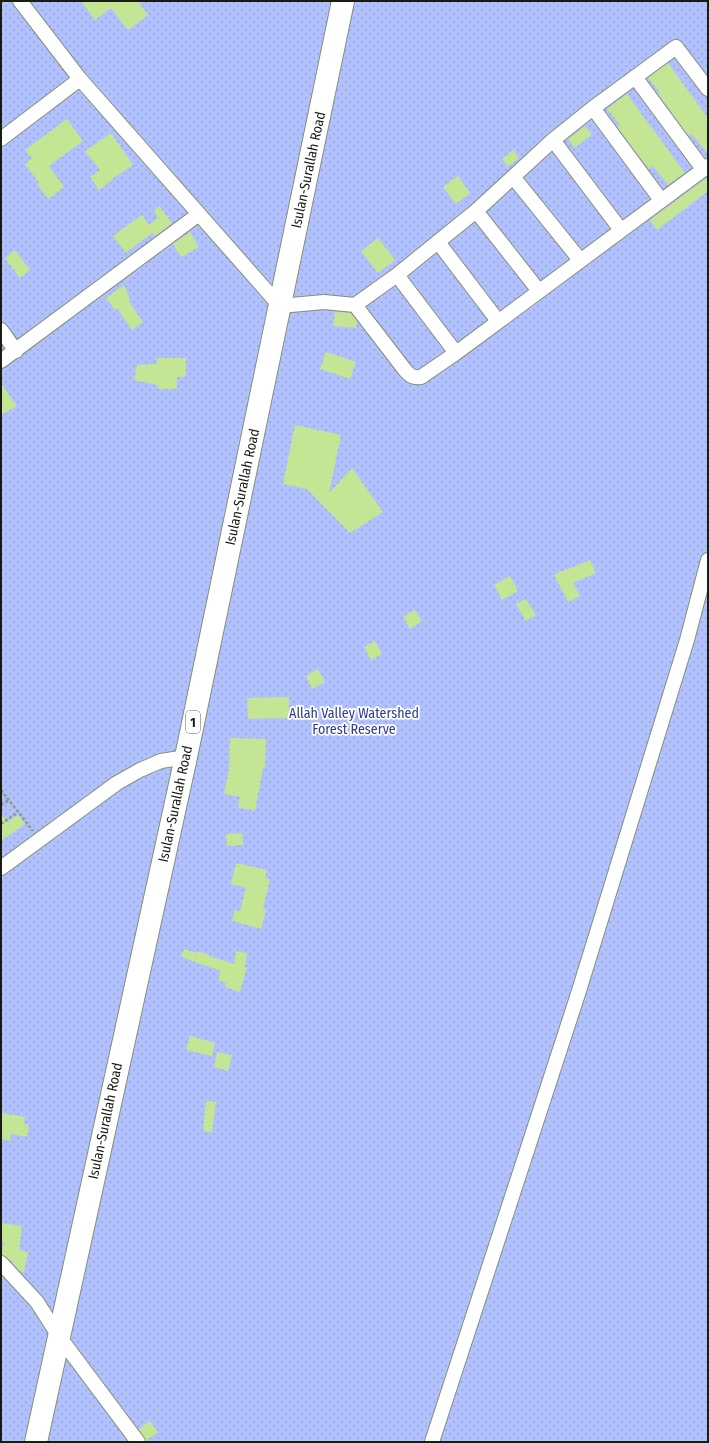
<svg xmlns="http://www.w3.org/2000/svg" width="709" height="1443" font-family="'Fira Sans Condensed',sans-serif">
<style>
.park{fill:url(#park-dots)}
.building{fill:#c4e694}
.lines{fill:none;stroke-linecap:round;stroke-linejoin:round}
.minor-casing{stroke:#858f77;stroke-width:16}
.trunk-casing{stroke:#858f77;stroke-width:24}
.path{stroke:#919a86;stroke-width:2.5;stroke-dasharray:3 2;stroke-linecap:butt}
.minor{stroke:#fff;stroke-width:14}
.trunk{stroke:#fff;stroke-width:22}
.labels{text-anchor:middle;stroke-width:3.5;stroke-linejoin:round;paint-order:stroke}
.shield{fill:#fff;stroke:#5d6059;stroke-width:1}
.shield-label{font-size:13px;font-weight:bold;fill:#181c12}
.street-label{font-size:14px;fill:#181c12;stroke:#fff}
.park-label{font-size:14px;fill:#313b92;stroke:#fff}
</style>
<defs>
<pattern id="park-dots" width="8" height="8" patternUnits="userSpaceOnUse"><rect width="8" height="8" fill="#b1c1fe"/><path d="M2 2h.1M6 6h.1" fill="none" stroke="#98a5d9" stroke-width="1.8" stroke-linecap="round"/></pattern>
</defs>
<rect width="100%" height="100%" fill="#ecf8dd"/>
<path class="park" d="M1,1h707v1441h-707z"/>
<path class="building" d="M81,1h57l10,14 -20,15 -17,-22 -16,12z
M668,63l40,55v36l-16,-20 -3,2 -31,-42 2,-1 -12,-15z
M627,94l58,79 -17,12 -15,-19 -4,3 -32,-42 3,-2 -13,-16z
M67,119l16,22 -34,25 15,21 -16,12 -11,-15 2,-1 -14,-19 7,-6 -7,-8z
M585,126l7,8 -17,14 -7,-9z
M111,133l22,32 -21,14v1l-13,10 -9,-13 10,-7 -15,-19z
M513,150l6,8 -11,9 -6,-8z
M458,176l12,17 -14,11 -13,-17z
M708,177v14l-51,39 -7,-10z
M159,206l13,17 -17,13 -3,-3 -26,20 -13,-17 29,-21 7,10 9,-7 -4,-8z
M190,232l9,15 -18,10 -8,-13z
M378,238l17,22 -17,13 -17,-22z
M15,250l15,20 -10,8 -15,-20z
M124,285l6,14 -2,1 15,22 -11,8 -15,-22 -2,2 -9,-12z
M335,312l16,1 6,8 -1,7 -23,-2z
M326,352l30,10 -6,17 -30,-10z
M157,358h29v19h-9v12h-19v-4l-24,-5 3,-15 20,-1z
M1,383l16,23 -16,9z
M295,425l46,10 -12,58 23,-25 31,44 -33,21 -43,-44 -24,-5z
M590,560l6,13 -23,10 7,13 -12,6 -14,-27 12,-6v1z
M510,576l8,15 -16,9 -8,-15z
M526,599l10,16 -10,6 -10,-17z
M415,610l7,11 -12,8 -7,-12z
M375,641l7,13 -11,6 -7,-13z
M318,669l7,13 -13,7 -6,-13z
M289,697v21l-41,1 -1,-21z
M230,738l36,1 -1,29h-2l-8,43 -17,-4 2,-10 -16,-3 5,-24z
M1,813l6,9 11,-7 7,9 -24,17z
M242,833l1,12 -16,1 -1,-12z
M236,863l31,7 -2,8 5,1 -7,30 3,1 -5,19 -29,-8 3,-11 5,1 6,-23 -15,-4z
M184,949l13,4 1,-2 11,4v1l25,8 2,-13 11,2 -2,14h2l-7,25 -15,-5 1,-4 -8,-3 3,-9 -40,-14z
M190,1036l25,7 -3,13 -26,-6z
M217,1052l15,3 -4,16 -14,-4z
M206,1101l10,1 -4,30 -9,-1z
M1,1113l24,4 -1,7 5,1 -2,12 -16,-3 -1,7 -9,-2z
M1,1223l21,3 -3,24 9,2 -4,20 -4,-1 -7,-8v-2l-12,-6 3,-13h-3z
M150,1421l8,11 -12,9 -7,-12z"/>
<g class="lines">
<defs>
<path id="minor" d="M20,1l60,78 200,227 44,-4 31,3 42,-30 79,-64 77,-71 40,-32 83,-61 32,42
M635,77l68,92
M593,108l68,92
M1,139l79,-60
M553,140l68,90
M514,178l66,82
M476,211l63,80
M438,242l60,79
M397,275l59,78
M355,305l50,65c5,6 8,8 16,7l35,-24 252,-187
M1,330l15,21
M1,361l198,-147
M1,868l116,-85 23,-13 21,-9 25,-4
M1,1263l36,39 21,33 80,107
M432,1442l146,-448 109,-354 21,-80"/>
<path id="trunk" d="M36,1442l150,-685 157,-756"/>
</defs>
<use href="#minor" class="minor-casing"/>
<use href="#trunk" class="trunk-casing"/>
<path class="path" d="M1,790l32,41
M1,805l8,-5
M1,824l17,-12"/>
<use href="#minor" class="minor"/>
<use href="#trunk" class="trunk"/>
</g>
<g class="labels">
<rect class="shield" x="186" y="711" width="14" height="22" rx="3"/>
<g class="shield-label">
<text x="193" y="727">1</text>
</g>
<g class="street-label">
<text transform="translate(308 170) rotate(-78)" y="5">Isulan-Surallah Road</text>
<text transform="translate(242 487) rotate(-78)" y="5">Isulan-Surallah Road</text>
<text transform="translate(175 804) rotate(-78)" y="5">Isulan-Surallah Road</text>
<text transform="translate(105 1121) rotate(-78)" y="5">Isulan-Surallah Road</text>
</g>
<g class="park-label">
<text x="354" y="718">Allah Valley Watershed<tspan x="354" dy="16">Forest Reserve</tspan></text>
</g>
</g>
<rect width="709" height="1443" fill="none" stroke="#181c12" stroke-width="4"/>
</svg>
